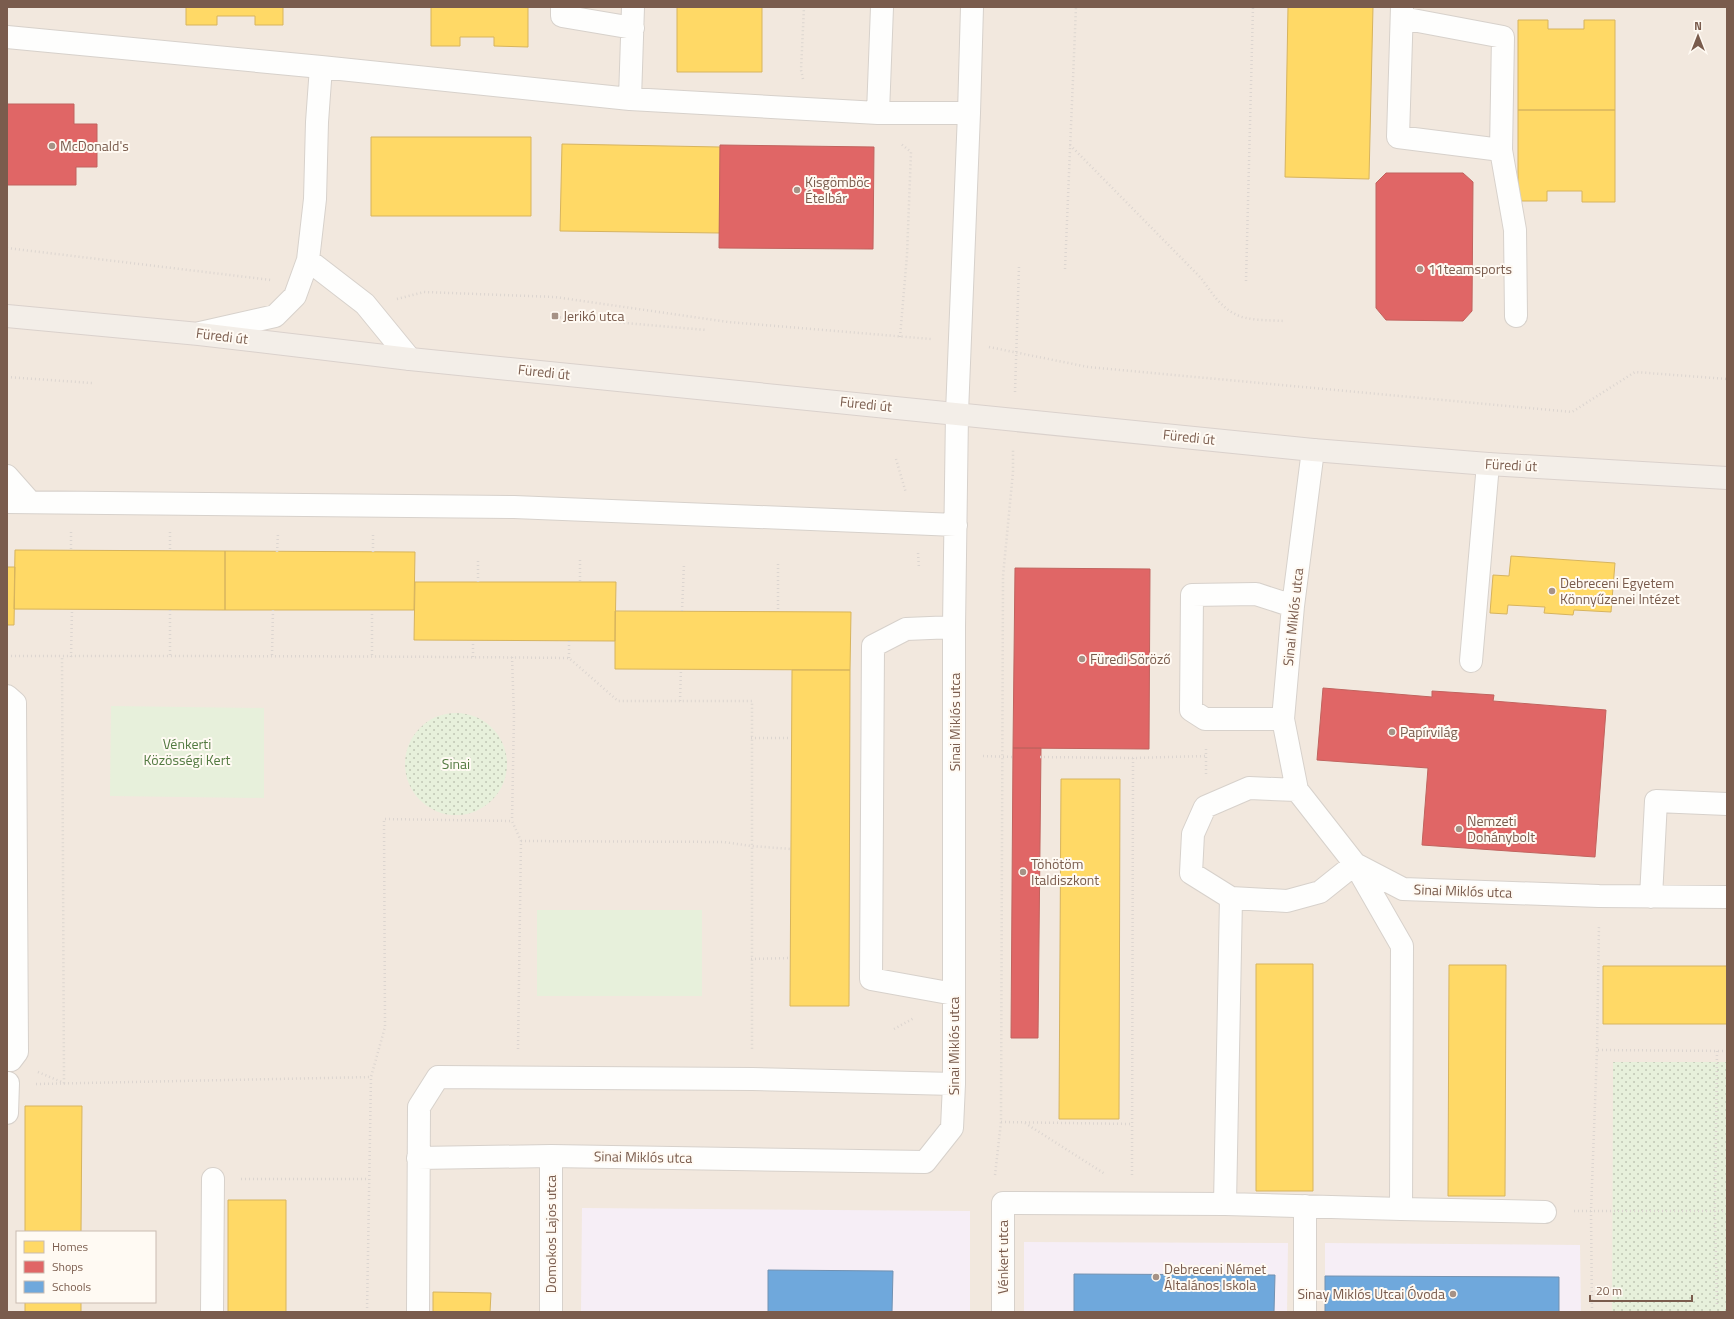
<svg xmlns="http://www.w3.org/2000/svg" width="1734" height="1319" font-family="'Titillium Web',sans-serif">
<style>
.residential{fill:#f2e8de;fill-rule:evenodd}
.education{fill:#f6eef6}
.grass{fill:url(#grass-dots)}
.garden{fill:#e7f0db}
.homes{fill:#ffd966;stroke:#d7b45e}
.shops{fill:#e06666;stroke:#c1635e}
.schools{fill:#6fa8dc;stroke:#7291b1}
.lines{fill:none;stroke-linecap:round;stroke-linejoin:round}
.minor-casing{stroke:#d7d1cb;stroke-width:24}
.major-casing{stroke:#dad1cc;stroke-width:24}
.path{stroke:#dcd5d0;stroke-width:2.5;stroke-dasharray:1 3;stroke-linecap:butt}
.minor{stroke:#fefefd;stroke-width:22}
.major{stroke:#f3eee8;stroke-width:22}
.poi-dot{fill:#a69286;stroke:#fffaf3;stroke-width:1.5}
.labels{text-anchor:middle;stroke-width:4;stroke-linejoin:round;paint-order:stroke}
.poi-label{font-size:14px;fill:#7a5c4d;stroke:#fffaf3;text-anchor:start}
.street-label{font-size:14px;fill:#7a5c4d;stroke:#fffaf3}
.park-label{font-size:14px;fill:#537a41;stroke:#fffaf3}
</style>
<defs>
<pattern id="grass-dots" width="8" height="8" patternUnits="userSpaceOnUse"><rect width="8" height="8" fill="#e7f0db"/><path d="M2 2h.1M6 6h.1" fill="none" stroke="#c0c6b4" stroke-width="1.8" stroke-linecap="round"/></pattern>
</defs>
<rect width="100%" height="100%" fill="#f9f5f0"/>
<path class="residential" d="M7,7h1720v1305h-1720zM17,1232h138v70h-138z"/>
<path class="education" d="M582,1208l388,3v101h-389z
M1024,1242l264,1 -1,69h-263z
M1325,1243l255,2 1,67h-256z"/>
<path class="grass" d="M405 764a51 51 0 1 1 102 0a51 51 0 1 1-102 0Z
M1613,1062h114v250h-115z"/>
<path class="garden" d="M111,706l153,2v90l-154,-2z
M537,910h165v86h-165z"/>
<path class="homes" d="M186,7h97v18h-28v-9h-38v9h-31z
M431,7h97v40l-34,-1v-9h-34v9h-29z
M677,7h85v65h-85z
M1288,7h85l-4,172 -84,-2z
M1518,20h30v9h36v-9h31v90h-97z
M1518,110h97v92h-33v-11h-35v10h-29z
M371,137h160v79h-160z
M562,144l158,3v86l-160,-2z
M15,550l210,1v59l-211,-1z
M225,551l190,1 -1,58h-189z
M1511,556l104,7 -4,49 -37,-2 -1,5 -29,-2 1,-6 -37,-2 -1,9 -17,-1 3,-38 16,1z
M7,567h8l-1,58h-7z
M415,582h201l-1,59 -201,-1z
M615,611l236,1 -1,58 -235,-1z
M792,670h58l-1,336h-59z
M1061,779h59l-1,340h-60z
M1256,964h57v227h-57z
M1449,965h57l-1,231h-57z
M1603,966h124v58h-124z
M25,1106h57l-1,126h-56z
M228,1200h58v112h-58z
M433,1292l58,1 -1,19h-57z
M25,1302h56v10h-56z"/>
<path class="shops" d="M7,104h67v20h23v43h-21v18h-69z
M720,145l154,2 -1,102 -154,-1z
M1386,173h77l10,9 -1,129 -9,10 -77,-1 -10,-12v-125z
M1015,568l135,1 -1,180 -136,-1z
M1323,688l109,9v-6l62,4 -1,6 113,9 -11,147 -173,-12 6,-77 -111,-8z
M1013,748h28l-3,290h-27z"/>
<path class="schools" d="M768,1270l125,1 -1,41h-124z
M1074,1274l201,1 -1,37h-200z
M1325,1276l234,1v35h-234z"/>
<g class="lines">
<defs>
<path id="minor" d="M562,7v9l71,12
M1402,7l-4,130 103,13 14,80 1,86
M1402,18l101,19 -2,113
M7,37l314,30 309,32 248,14h91l-12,300 -3,214v457l-2,44 -27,34 -374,-6 -133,2
M630,99l3,-92
M878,113l4,-106
M969,113l3,-106
M308,260l57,44 45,55
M200,333l75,-17 20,-20 13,-36 7,-61 2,-77 4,-55
M1313,450l-20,156 -10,113 14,71 58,74 48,25 196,7 128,1
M7,476l23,26
M7,502l507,5 442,18
M1471,661l17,-197
M7,696l8,7 2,349 -6,8h-4
M1283,719h-78l-14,-9 1,-115 64,-1 37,12
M1651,897l5,-96 71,3
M1231,898l56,3 33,-9 35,-28 47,82 -1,263
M954,994l-83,-15 2,-333 33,-17 48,-2
M7,1113l1,-30
M1225,1204l6,-306 -40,-25 2,-39 12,-27 44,-19 48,2
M212,1312l1,-133
M418,1312l1,-205 19,-30 314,2 202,5
M551,1312v-156
M1003,1312v-109l222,1 176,5 144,3
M1305,1312v-106"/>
<path id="major" d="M7,316l192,18 211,25 903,91 175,14 239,14"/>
</defs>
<use href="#minor" class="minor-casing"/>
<use href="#major" class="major-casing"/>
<path class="path" d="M803,79l-2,-9 3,-63
M1070,145l131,133c9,12 19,29 34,36 12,7 35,6 49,7
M7,248l264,32
M1065,269l11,-262
M1246,281l7,-274
M397,299l27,-7 131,5 173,25 203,17
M556,317l150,13
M900,337l7,-82 4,-103 -11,-9
M989,347l99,20 484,45 63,-40 92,7
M7,377l85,6
M1015,392l4,-126
M896,459l10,34
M71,532v19
M170,532v19
M277,552l1,-18
M373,552v-18
M918,553l1,15
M580,560v22
M778,564v48
M478,582v-22
M170,610v45
M682,611l2,-47
M569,641v17
M272,655l1,-45
M372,655v-44
M7,656c187,0 375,0 562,2l49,43h134v348
M71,657l1,-47
M473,657v-16
M512,657l2,59 -2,105
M680,701l1,-32
M751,738h40
M983,756l30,1
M1040,757l93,1 73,-2
M1206,774v-27
M521,841l203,1 27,4 40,3
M751,959l39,-1
M894,1029l20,-11
M1598,1050l129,1
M1717,1051l-2,160 2,96
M38,1072l26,11 -2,-427
M36,1084l335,-7 14,-50 -1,-208 128,2 9,20 -3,208
M1001,1122l131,2
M1025,1123l80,51
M995,1175l6,-53 2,-546 10,-104v-23
M1132,1175l1,-417
M241,1179h127
M1574,1211h153
M367,1312l4,-235
M1592,1312l-1,-101 6,-161 2,-125"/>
<use href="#minor" class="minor"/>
<use href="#major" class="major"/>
</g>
<g class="poi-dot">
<circle cx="52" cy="146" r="4"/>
<circle cx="797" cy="190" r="4"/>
<circle cx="1420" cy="269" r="4"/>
<rect x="551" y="312" width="8" height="8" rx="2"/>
<circle cx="1552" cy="591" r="4"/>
<circle cx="1082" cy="659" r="4"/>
<circle cx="1392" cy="732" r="4"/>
<circle cx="1459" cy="829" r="4"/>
<circle cx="1023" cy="872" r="4"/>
<circle cx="1156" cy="1277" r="4"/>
<circle cx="1453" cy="1294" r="4"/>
</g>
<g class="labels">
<g class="poi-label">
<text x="60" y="151">McDonald's</text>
<text x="805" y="187">Kisgömböc<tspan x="805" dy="16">Ételbár</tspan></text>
<text x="1428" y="274">11teamsports</text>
<text x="563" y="321">Jerikó utca</text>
<text x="1560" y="588">Debreceni Egyetem<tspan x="1560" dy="16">Könnyűzenei Intézet</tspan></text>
<text x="1090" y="664">Füredi Söröző</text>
<text x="1400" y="737">Papírvilág</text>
<text x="1467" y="826">Nemzeti<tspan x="1467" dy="16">Dohánybolt</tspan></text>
<text x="1031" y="869">Töhötöm<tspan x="1031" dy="16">Italdiszkont</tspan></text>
<text x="1164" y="1274">Debreceni Német<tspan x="1164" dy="16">Általános Iskola</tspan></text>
<text x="1445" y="1299" text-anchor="end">Sinay Miklós Utcai Óvoda</text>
</g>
<g class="street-label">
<text transform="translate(222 336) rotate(7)" y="5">Füredi út</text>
<text transform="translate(544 372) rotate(6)" y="5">Füredi út</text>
<text transform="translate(866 404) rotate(6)" y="5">Füredi út</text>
<text transform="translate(1189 437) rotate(6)" y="5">Füredi út</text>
<text transform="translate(1511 465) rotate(3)" y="5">Füredi út</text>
<text transform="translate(1293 617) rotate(-84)" y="5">Sinai Miklós utca</text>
<text transform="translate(955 722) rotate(-90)" y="5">Sinai Miklós utca</text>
<text transform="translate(1463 891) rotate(2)" y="5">Sinai Miklós utca</text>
<text transform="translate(954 1046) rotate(-90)" y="5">Sinai Miklós utca</text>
<text transform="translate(643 1157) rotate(1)" y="5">Sinai Miklós utca</text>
<text transform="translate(551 1234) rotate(-90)" y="5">Domokos Lajos utca</text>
<text transform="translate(1003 1257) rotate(-90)" y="5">Vénkert utca</text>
</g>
<g class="park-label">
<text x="187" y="749">Vénkerti<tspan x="187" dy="16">Közösségi Kert</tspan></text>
<text x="456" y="769">Sinai</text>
</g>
</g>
<rect width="1734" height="1319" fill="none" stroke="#7a5c4d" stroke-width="16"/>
<rect x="16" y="1231" width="140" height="72" fill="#fffaf3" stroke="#cabbb1"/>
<rect x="24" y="1241" width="20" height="12" fill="#ffd966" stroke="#cabbb1"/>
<text x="52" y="1251" font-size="12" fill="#7a5c4d">Homes</text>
<rect x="24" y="1261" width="20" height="12" fill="#e06666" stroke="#cabbb1"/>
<text x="52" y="1271" font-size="12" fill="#7a5c4d">Shops</text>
<rect x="24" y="1281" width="20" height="12" fill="#6fa8dc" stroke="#cabbb1"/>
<text x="52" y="1291" font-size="12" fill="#7a5c4d">Schools</text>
<g transform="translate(1698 36)" stroke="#fffaf3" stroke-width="3" paint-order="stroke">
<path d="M0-3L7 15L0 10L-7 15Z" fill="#7a5c4d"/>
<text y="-6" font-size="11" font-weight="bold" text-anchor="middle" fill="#7a5c4d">N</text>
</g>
<path d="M1590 1295v6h102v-6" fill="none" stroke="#7a5c4d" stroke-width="2"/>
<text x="1596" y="1295" font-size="12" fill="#7a5c4d" stroke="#fffaf3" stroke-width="3" paint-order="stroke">20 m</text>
</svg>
